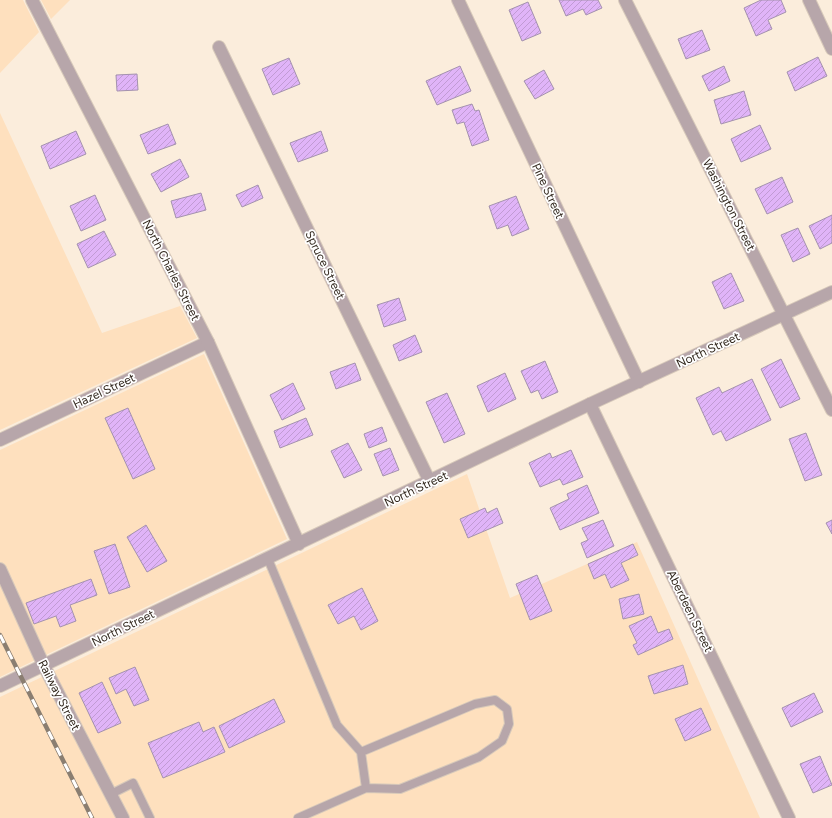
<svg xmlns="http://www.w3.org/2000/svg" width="832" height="818" font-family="Figtree,sans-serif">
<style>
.built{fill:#fee0be}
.building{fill:url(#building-hatch);stroke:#a492ae}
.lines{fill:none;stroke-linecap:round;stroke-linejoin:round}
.service-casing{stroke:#d7c9ba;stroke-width:10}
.minor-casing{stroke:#d7c9ba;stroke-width:14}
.tertiary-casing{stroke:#d7c9ba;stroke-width:14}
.service{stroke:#b7a6aa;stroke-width:8}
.minor{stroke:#b7a6aa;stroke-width:12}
.tertiary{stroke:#b7a6aa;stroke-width:12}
.rail-casing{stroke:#8a7e71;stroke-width:4.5}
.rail{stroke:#fff;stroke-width:3;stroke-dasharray:9;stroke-linecap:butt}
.labels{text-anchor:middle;stroke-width:3.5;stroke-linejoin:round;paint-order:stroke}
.street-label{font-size:12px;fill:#31271d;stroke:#fff}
</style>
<defs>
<pattern id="building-hatch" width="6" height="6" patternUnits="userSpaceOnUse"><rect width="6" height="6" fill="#e0b4f8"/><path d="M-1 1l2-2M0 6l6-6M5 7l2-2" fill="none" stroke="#c19bd4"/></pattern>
</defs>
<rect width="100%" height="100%" fill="#fbeddc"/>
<path class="built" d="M0,0h23l16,32 -39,41z
M41,0h29l-19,19z
M0,113l102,220 78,-27 17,32 -197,92z
M204,354l83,185 -287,138v-227z
M467,474l43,124 127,-56 123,276h-760v-121z"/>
<path class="building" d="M559,0h39l4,8 -16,7 -3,-6 -17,7z
M761,0h20l5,12 -18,8 4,9 -16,7 -12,-28z
M528,2l13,31 -19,8 -13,-31z
M702,30l8,20 -24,9 -8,-20z
M818,57l9,19 -32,15 -8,-19z
M289,58l11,26 -27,11 -11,-26z
M460,66l11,25 -34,14 -11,-24z
M724,66l6,15 -21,10 -7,-15z
M544,70l10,19 -19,10 -11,-18z
M137,74l1,16 -21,1 -1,-16z
M744,91l7,24 -30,9 -7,-24z
M472,104l3,7 4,-1 10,30 -17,6 -8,-24 -7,2 -5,-14z
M168,124l8,20 -28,10 -8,-19z
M760,125l11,24 -30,13 -10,-23z
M76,131l10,23 -36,15 -9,-23z
M321,131l7,20 -30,11 -8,-19z
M180,159l9,18 -28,15 -10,-18z
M782,177l11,25 -26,12 -12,-25z
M258,185l5,13 -21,9 -6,-12z
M201,193l5,17 -30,8 -5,-17z
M95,195l11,25 -25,11 -11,-25z
M516,196l13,33 -17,7 -4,-11 -11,4 -8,-23z
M832,215v28l-12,6 -11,-23z
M798,228l12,26 -17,8 -12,-27z
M104,231l12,24 -28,13 -11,-24z
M731,273l13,28 -20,8 -12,-27z
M399,298l7,22 -22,7 -7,-22z
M415,335l7,17 -23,9 -6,-16z
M781,359l19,40 -20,9 -19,-39z
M545,361l13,31 -16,7 -4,-9 -7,3 -10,-22z
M355,363l6,17 -25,9 -6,-17z
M505,373l11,26 -28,13 -11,-26z
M752,379l19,41 -45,21 -5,-10 -8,4 -17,-37 23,-11 3,6z
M293,383l12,26 -23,11 -12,-25z
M447,393l18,41 -21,9 -18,-41z
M128,408l27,61 -22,10 -28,-61z
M306,418l7,17 -33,13 -6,-17z
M382,427l5,14 -18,7 -5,-14z
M806,433l16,42 -17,6 -16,-42z
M348,443l14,27 -18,8 -13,-27z
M390,448l9,22 -16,6 -9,-22z
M571,450l12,27 -20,8 -3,-6 -20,8 -11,-24 21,-10 2,5z
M587,485l12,28 -39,17 -10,-22 19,-9 -2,-5z
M485,508l2,5 10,-5 6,15 -35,15 -8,-19z
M603,520l11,26 -27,12 -6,-15 7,-3 -6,-12z
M832,520v14l-6,-11z
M146,525l21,36 -20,11 -20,-35z
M115,544l15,43 -21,7 -15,-43z
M633,544l5,11 -17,8 8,17 -18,8 -6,-14 -11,5 -6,-15z
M537,575l15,36 -22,9 -14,-36z
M91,579l6,16 -27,10 6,16 -16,6 -4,-11 -22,8 -8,-21z
M362,588l16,33 -17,9 -7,-14 -16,8 -10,-19z
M639,594l5,20 -21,5 -4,-20z
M651,616l7,17 11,-4 4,10 -35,16 -5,-10 4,-2 -8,-17z
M683,665l5,19 -34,10 -6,-18z
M135,667l14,33 -15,6 -8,-17 -10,5 -7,-16z
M102,682l19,41 -23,10 -19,-40z
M814,693l9,19 -32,15 -9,-19z
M274,699l11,23 -56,26 -10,-22z
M701,708l10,22 -26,11 -10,-22z
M199,722l4,10 11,-5 11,25 -62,26 -15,-35z
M820,756l12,29 -19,8 -13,-29z"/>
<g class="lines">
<defs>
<path id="service" d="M268,559l69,166 24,27
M111,794l22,-11 17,35
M298,818l68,-30 34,1 79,-32 23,-16 7,-17 -2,-15 -12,-9 -20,4 -114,48 5,36"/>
<path id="minor" d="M458,0l181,382
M809,0l23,49
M219,47l211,435
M590,404l199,414
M0,440l208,-98
M0,569l44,97 79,152"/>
<path id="tertiary" d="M32,0l176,342 91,202
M625,0l207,410
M0,686l590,-282 242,-112"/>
</defs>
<use href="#service" class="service-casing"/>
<use href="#minor" class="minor-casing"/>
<use href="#tertiary" class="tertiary-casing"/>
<use href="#service" class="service"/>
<use href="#minor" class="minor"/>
<use href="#tertiary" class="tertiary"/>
<defs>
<path id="rail" d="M0,635l92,183"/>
</defs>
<use href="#rail" class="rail-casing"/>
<use href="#rail" class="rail"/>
</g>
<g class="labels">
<g class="street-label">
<text transform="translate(548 191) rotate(65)" y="4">Pine Street</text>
<text transform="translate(729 205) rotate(63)" y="4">Washington Street</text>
<text transform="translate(325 265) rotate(64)" y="4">Spruce Street</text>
<text transform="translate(171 270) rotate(63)" y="4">North Charles Street</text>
<text transform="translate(708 350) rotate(-25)" y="4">North Street</text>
<text transform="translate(104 391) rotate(-25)" y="4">Hazel Street</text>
<text transform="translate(416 489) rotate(-25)" y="4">North Street</text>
<text transform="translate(690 611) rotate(64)" y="4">Aberdeen Street</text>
<text transform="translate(123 628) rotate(-26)" y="4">North Street</text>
<text transform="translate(59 695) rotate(63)" y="4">Railway Street</text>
</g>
</g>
</svg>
